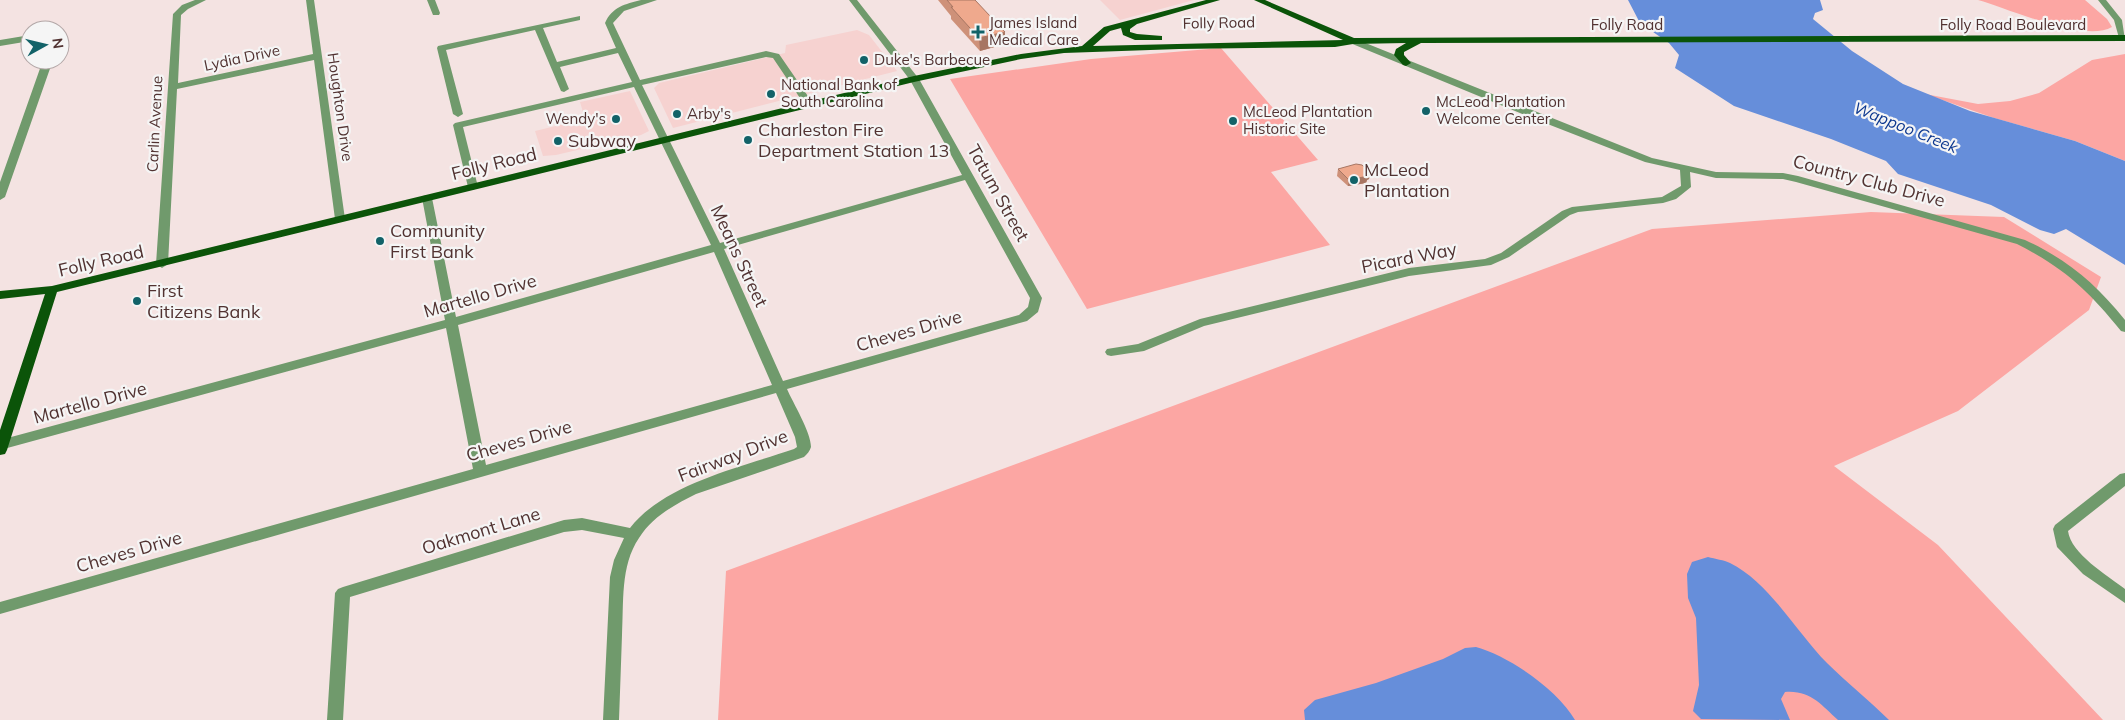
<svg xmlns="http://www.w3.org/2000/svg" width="2125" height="720" font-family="Mulish,sans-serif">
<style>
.built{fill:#f6d2d0}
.green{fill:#fca6a3}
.water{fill:#668eda}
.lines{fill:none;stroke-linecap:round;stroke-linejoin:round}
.minor{fill:#709a6c;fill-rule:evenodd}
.major{fill:#0b5409;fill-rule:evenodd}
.wall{fill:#ce9179}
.shaded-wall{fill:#a77663}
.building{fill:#efa98d;stroke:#a77663}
.poi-dot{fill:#126268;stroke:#f5f5f5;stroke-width:2}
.labels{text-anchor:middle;stroke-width:4.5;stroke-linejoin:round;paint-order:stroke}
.far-poi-label{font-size:15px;fill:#513231;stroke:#f5f5f5;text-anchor:start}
.far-street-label{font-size:15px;fill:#513231;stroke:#f5f5f5}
.far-water-label{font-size:16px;font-style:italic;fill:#0c378f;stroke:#f5f5f5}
.poi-label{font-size:18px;fill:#513231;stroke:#f5f5f5;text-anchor:start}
.street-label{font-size:18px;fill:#513231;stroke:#f5f5f5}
</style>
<rect width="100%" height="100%" fill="#f4e3e2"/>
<path class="built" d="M1100,0h94l-74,20z
M857,30l12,5 28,36 -224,57 -19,-40 5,-5 126,-30 1,-8z
M630,91l19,40 -8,4 -85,20 -13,1 -8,-25 50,-12 -5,-17z"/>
<path class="green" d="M1978,0h107l22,19 5,8c-28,16 -102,-18 -134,-27z
M1221,48l97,112 -47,12 59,73 -243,64 -137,-230 141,-20z
M2125,54v107l-50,-20 -81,-23 -69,-24 53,10 32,-3 29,-8 53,-33z
M1871,212l133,5 97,60 -12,33 -131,101 -124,55 104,79 165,175h-1385l8,-149 926,-342z"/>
<path class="water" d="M1628,0h192l3,10 -8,3 -2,6 39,32 51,33 67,27 105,30 50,20v104l-59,-36 -12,5 -14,-4 -49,-25 -93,-31 -12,-13 -55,-22 -97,-33 -59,-38 4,-13 -10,-12 -29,-20z
M1708,557c7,2 16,3 22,6 39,19 67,70 97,100 20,20 42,37 62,57h-51c-17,-15 -27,-30 -53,-28l-4,7 9,21 -89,-1 -8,-8 6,-26 -3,-67 -8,-20 -1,-24 5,-12z
M1476,647c33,9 82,43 99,73h-270l-1,-10 11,-10 61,-17 67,-24 22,-11z"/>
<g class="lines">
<path class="minor" d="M195,0h11l-18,9 -7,6 -3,68 135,-29 -7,-54h8l31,219 -5,3 -5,-3 -21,-159 -137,29 -9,175 -6,4 -6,-4 17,-250 9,-9z
M427,0h8l5,13 -1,2h-6z
M641,0h16l-33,11 -11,12 27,57 126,-29 13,3 35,51 -5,3 -3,-1 -33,-49 -7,-1 -124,28 78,158 242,-68 -52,-95 -61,-80h8l62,79 123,219 -4,14 -11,9 -240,68c6,14 24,43 24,58 -1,4 -4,7 -7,10l-108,37c-22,11 -44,23 -57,44 -19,28 -15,65 -17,97 -1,29 -2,57 -3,85h-16l7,-143 4,-17 10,-22 -42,-8 -18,2 -214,65 -7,123h-16l8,-127 3,-4 5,-2 221,-67 18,-2 48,10c35,-45 112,-61 164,-79l3,-2 -2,-10 -19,-44 -776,221v-12l473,-133 -27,-141 -446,122v-10l445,-120 -23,-122 1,-2 4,-1 5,3 24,119 255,-72 -77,-158 -171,40 15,60 -5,3 -5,-3 -15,-62 2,-2 177,-41 -14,-29 -58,14 9,22 -5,3 -3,-1 -26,-61 -89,20 17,64 -5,3 -5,-3 -16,-66 1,-2 142,-30v4l-37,8 14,34 59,-14 -11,-25c7,-16 20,-19 36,-23zM965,180l65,118 -2,9 -9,8 -236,66 -59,-132zM714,252l58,133 -286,80 -28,-140z
M2098,0h8l16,20 3,20 -6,-2 -5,-18z
M30,35v6l-30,5v-6z
M1353,38l299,120 64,14 67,1 15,3 227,64c43,20 70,43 100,80v12l-4,-1c-33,-41 -57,-63 -104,-87l-221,-62 -13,-3 -67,-1 -26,-6 1,15 -15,12 -13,4 -85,9 -8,3 -61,42 -18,8 -82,11 -205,50 -60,25 -33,5 -4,-1 -2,-3 2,-3 31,-5 62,-25 209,-51 76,-9 16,-6 61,-42 10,-4 90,-10 19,-11 -1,-16 -35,-8 -118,-46 -177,-73 -1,-2z
M43,60h10l-48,137 -5,3v-18z
M2125,473v13l-57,45c3,23 39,44 57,58v14l-42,-29 -26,-27 -4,-18 2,-4 65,-51z"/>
<path class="major" d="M1206,0h14l-83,24 -7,5v3l7,2 25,2v4h-27l-12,-5 -2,-7 -11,3 -17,15 250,-6 -89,-40h11l89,38 771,-3v6l-704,2 -17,9v3l7,8 -5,3 -3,-1 -9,-10 2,-6 10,-6 -53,1 -18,3 -156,2 -115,4 -43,6 -107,23 -857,210 -50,158 -2,4 -5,1v-25l45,-136 -45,5v-8l52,-5 862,-210 107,-22 61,-8 22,-19z"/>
</g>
<path class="wall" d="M938,0h37l30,44 -25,7 -29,-32v-3z
M1338,169l31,10 -2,1 -1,3 -18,3 -11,-10z"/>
<path class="shaded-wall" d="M1005,32v12l-25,7 -1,-13z
M1371,173l-2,6 -2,1 -1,3 -18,3 1,-6z"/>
<path class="building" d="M947,0h28l30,32 -26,6 -28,-31h2z
M1356,164l6,1 9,8 -5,1 2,2 -19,4 -11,-11z"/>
<g class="poi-dot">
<path d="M975.5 24.5h5v5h5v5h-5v5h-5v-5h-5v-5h5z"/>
<circle cx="864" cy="60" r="5"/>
<circle cx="771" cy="94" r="5"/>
<circle cx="1426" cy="111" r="5"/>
<circle cx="677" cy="114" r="5"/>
<circle cx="616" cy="119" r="5"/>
<circle cx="1233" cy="121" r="5"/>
<circle cx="748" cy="140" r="5"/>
<circle cx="558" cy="141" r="5"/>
<circle cx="1354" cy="180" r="5"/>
<circle cx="380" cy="241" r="5"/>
<circle cx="137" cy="301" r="5"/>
</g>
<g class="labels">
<g class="far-poi-label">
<text x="989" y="28">James Island<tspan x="989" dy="17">Medical Care</tspan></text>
<text x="874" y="65">Duke's Barbecue</text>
<text x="781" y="90">National Bank of<tspan x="781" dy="17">South Carolina</tspan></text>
<text x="1436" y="107">McLeod Plantation<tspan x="1436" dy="17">Welcome Center</tspan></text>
<text x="1243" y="117">McLeod Plantation<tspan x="1243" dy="17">Historic Site</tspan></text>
<text x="687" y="119">Arby's</text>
<text x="606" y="124" text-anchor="end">Wendy's</text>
</g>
<g class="far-street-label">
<text transform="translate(1219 23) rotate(-1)" y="5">Folly Road</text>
<text x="1627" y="30">Folly Road</text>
<text x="2013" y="30">Folly Road Boulevard</text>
<text transform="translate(242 58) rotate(-12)" y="5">Lydia Drive</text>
<text transform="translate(340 107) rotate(82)" y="5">Houghton Drive</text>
<text transform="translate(155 124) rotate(-87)" y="5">Carlin Avenue</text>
</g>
<g class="far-water-label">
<text transform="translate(1906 127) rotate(22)" y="6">Wappoo Creek</text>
</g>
<g class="poi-label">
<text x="758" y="136">Charleston Fire<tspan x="758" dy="21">Department Station 13</tspan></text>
<text x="568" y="147">Subway</text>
<text x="1364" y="176">McLeod<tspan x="1364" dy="21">Plantation</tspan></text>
<text x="390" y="237">Community<tspan x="390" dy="21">First Bank</tspan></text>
<text x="147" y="297">First<tspan x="147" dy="21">Citizens Bank</tspan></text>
</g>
<g class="street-label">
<text transform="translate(494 164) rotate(-14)" y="6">Folly Road</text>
<text transform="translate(1869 181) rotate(15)" y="6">Country Club Drive</text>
<text transform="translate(998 193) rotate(61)" y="6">Tatum Street</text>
<text transform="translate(739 256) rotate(65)" y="6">Means Street</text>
<text transform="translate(1409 258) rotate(-11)" y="6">Picard Way</text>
<text transform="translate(101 261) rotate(-13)" y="6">Folly Road</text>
<text transform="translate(480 296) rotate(-16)" y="6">Martello Drive</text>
<text transform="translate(909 331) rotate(-16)" y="6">Cheves Drive</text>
<text transform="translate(90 403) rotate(-15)" y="6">Martello Drive</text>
<text transform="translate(519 441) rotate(-16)" y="6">Cheves Drive</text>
<text transform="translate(733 456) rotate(-21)" y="6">Fairway Drive</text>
<text transform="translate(481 531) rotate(-17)" y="6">Oakmont Lane</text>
<text transform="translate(129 552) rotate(-16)" y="6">Cheves Drive</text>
</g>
</g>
<g transform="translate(45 45) rotate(82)"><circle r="24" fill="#f5f5f5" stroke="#b3a7a7"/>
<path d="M0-4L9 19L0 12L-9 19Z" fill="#126268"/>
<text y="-8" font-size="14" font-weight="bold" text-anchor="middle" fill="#513231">N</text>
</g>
</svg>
